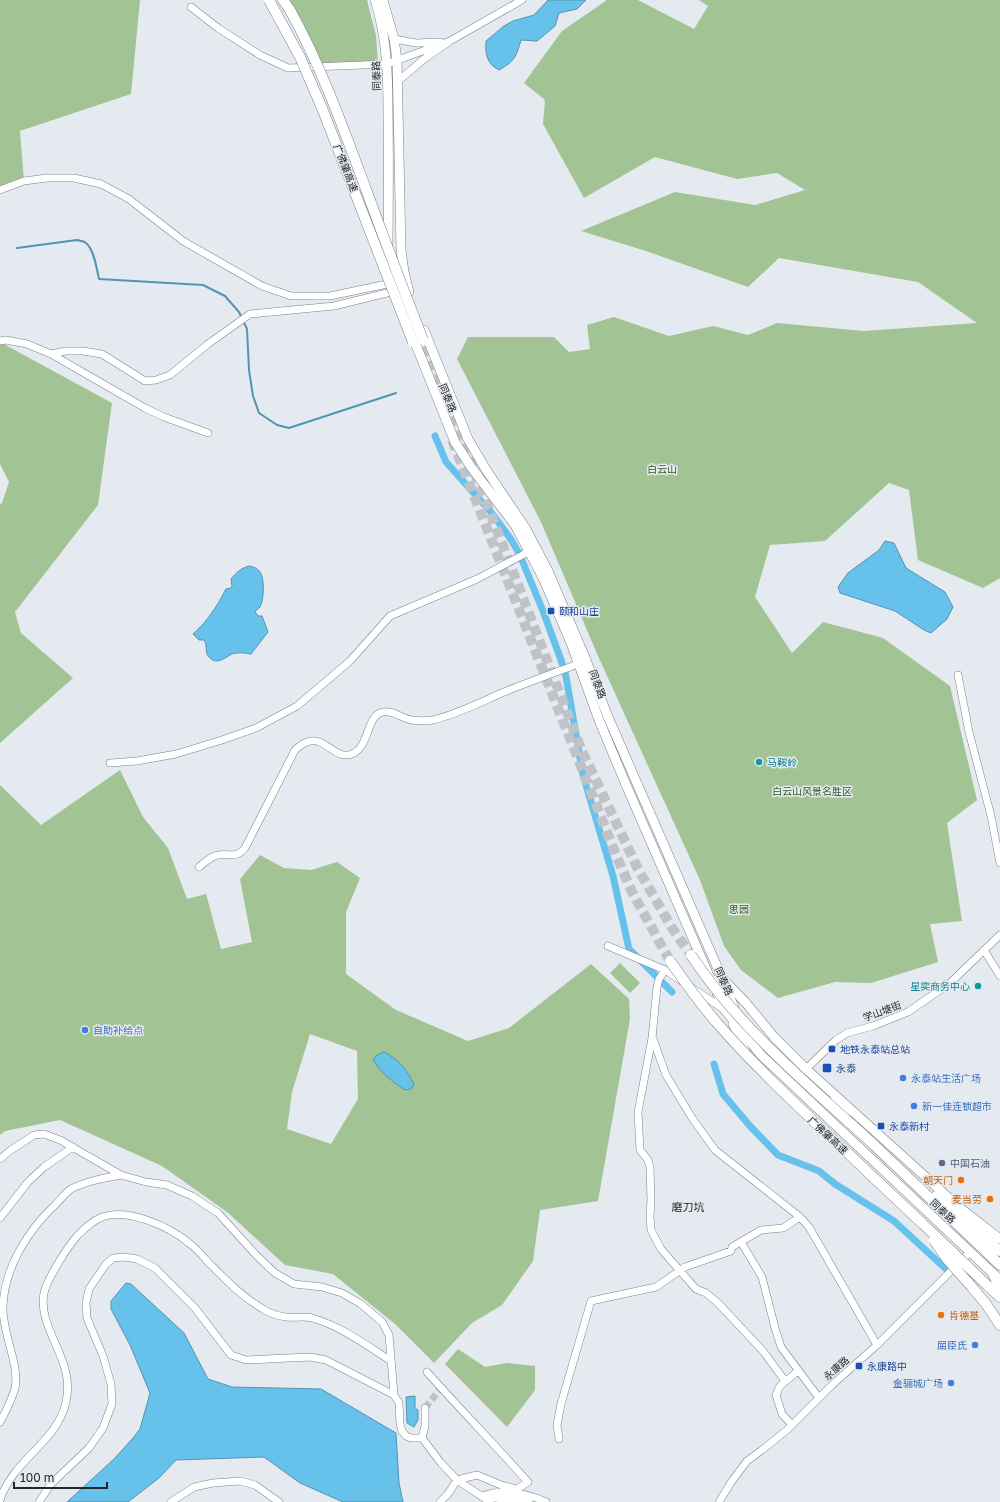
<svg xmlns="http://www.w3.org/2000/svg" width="1000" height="1502" font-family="'Golos Text','Noto Sans SC',sans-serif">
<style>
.green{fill:#a2c393;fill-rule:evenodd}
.water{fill:#67c2eb;stroke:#5394b1}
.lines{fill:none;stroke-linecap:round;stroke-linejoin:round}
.stream{stroke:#5394b1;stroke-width:2}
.canal{stroke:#67c2eb;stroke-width:7}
.minor-tunnel{stroke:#bfc3c8;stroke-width:7;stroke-dasharray:7 3.5;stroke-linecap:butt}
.highway-tunnel{stroke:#bfc3c8;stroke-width:10;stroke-dasharray:10 5;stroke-linecap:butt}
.minor-casing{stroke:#7c8186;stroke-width:8}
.major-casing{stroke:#7c8186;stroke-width:10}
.highway-casing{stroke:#7c8186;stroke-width:11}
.minor{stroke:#fff;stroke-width:7}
.major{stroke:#fff;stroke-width:9}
.highway{stroke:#fff;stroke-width:10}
.highway-bridge-casing{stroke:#7c8186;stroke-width:11;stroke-linecap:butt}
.highway-bridge{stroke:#fff;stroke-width:10}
.transit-dot{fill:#1a4fb4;stroke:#e5eaf0;stroke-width:1.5}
.culture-dot{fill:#0f9aa8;stroke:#e5eaf0;stroke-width:1.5}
.shop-dot{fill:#3f7fe0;stroke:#e5eaf0;stroke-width:1.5}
.service-dot{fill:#5c6f8a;stroke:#e5eaf0;stroke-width:1.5}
.food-dot{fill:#e8710a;stroke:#e5eaf0;stroke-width:1.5}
.labels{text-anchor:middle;stroke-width:3;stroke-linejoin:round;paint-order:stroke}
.street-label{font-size:10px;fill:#252729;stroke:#e5eaf0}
.park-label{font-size:10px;fill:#315b18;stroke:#e5eaf0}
.transit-label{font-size:10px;fill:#164399;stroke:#e5eaf0;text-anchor:start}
.culture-label{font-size:10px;fill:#0d838f;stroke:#e5eaf0;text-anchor:start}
.shop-label{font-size:10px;fill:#366cbe;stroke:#e5eaf0;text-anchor:start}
.service-label{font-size:10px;fill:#4e5e75;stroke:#e5eaf0;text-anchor:start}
.food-label{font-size:10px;fill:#c56008;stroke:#e5eaf0;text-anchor:end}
.neighbourhood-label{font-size:11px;fill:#252729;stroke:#e5eaf0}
</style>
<rect width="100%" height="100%" fill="#e5eaf0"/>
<path class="green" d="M0,0h140l-9,94 -111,37 4,50 -24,9z
M288,0h79l9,36 2,28 -56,3z
M607,0h31l56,29 14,-23 -9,-6h301v578l-17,10 -65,-28 -9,-70 -20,-7 -64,58 -55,4 -15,52 37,56 31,-31 60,16 67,48 27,114 -30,23 15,98 -32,3 8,38 -67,21 -36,-1 -57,16 -37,-28 -17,-24 -24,-66 -102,-224 -57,-134 -84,-163 11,-22h86l15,15 21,-3 -3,-24 27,-8 55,19 44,-10 35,9 29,-12 87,8 113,-8 -59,-41 -139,-24 -31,29 -102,-36 -65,-20 94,-39 80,13 50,-15 -28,-17 -40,6 -82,-22 -71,41 -41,-74 2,-24 -21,-17 38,-52z
M0,342l112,61 -14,102 -83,107 6,21 52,45 -73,65v-239l2,-1 7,-21 -9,-18z
M120,770l23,47 25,31 19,51 19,-5 15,55 31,-7 -12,-63 20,-24 24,13 27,2 26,-8 23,16 -14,34v62l50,36 72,31 41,-13 82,-64 38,35 1,20 -32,182 -58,9 -7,51 -31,44 -30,18 -38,40 -39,-39 -62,-50 -48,-9 -58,-53 -65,-46 -102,-46 -55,11 -5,4v-350l41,40zM310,1034l47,17 1,48 -27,45 -44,-15 5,-37z
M620,963l20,20 -10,10 -20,-20z
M458,1349l27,18 22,-4 28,3v24l-28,37 -62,-63z"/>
<path class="water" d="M548,0h38l-9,9 -18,4 -4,13 -18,15 -16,-1c-5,17 -6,21 -22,30 -12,-6 -14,-16 -13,-29l18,-15 9,-5 21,-6z
M885,541l9,2 12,25 39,24 8,15 -6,12 -16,14 -7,-3 -29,-19 -55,-18 -2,-6 10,-14 31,-23z
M249,566c5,1 8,2 11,6 5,7 4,28 0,35 -2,2 -4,3 -5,5l3,4h4l6,16 -17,22c-6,-1 -13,-2 -19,0 -6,3 -15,12 -23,3 -5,-5 -1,-12 -5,-17h-5l-6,-6c15,-13 24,-28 33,-45l5,-1 1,-2 -1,-7c5,-6 10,-11 18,-13z
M384,1052c14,7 24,18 30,33l-3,4 -6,1c-12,-8 -24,-17 -32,-30l4,-5z
M126,1283l5,1 53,49 24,46 24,8 89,2 75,44 3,50 4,19h-60l-43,-19 -36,-26 -88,3 -17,18 -31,24h-61l47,-43 19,-21 7,-9 10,-36 -20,-48 -19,-36v-8z
M415,1396v12l3,2v10l-4,7 -7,-4 -1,-26z"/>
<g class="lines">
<path class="stream" d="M17,248l60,-8c3,1 7,1 9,3 8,6 11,27 13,36l104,6 22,11 14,16 8,17 2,41 4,26 6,17 18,12 12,3 107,-35"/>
<path class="canal" d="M435,436l11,26 44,49 20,27 9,15 24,58 22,60 18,104 30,101 16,73 43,43
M714,1064l9,30 27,32 28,29 41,16 16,13 59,37 52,48"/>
<path class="minor-tunnel" d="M425,1408l16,-20"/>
<path class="highway-tunnel" d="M426,346l156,405 56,118 34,59 19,27
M452,440l164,415 16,37 38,69"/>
<defs>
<path id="minor" d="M191,7l27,21 42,27 28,13 99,-4 63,-23
M394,39l22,4 24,-1
M397,82l27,-23 26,-18 72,-41
M0,190l24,-9 23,-3h27l27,6 28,15 54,42 79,45 29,10h39l62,-13
M0,341l6,-1 21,4 24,10 15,-3h17l19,3 43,27 11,-1 14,-5 38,-31 42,-30 84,-8 61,-15
M51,354l94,54 19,9 44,16
M958,675l11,57 22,84 9,47
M110,763l27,-2 39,-7 46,-14 34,-12 41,-22 53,-45 40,-45 87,-37 53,-28
M199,867c5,-4 12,-11 19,-12 12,-2 18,4 27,-7l50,-98c27,-26 36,12 57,4 18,-7 14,-39 31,-42 11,-2 19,7 29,8 6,1 15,1 21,0 25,-6 48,-18 71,-28 25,-10 50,-19 74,-28
M608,946l57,24 60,40
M984,950l16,26
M665,970l-6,9 -2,8 -5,51 -14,74 2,38 8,10 2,7 1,33 -1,16 1,14 10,19 35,40 10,4 12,10 45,48 22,30
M711,980l11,-2 13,29
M732,1024l15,28
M653,1039l13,36 26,43 23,32 85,67 9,10 68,118
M806,1069l30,-29 11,-7 26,-7 35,-14 42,-29 50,-48
M830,1101l21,11
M0,1159l11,-9 23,-15 10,-1 16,6 61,35 25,7 21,3 25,11 26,17 39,43 18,17 19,11 28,3 20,6 19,11 21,18 7,13 5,60 5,8 1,21 2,7 4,5 5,2h11
M0,1218l28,-36 16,-15 29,-20
M741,1242l21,35 13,51 6,19 38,51
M992,1275l8,15
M427,1372c33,37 68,73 101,110l-11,7 -16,-4 -24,-10 -20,5 -9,14 -8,8
M425,1408v18l-3,12 19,25 16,17 33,22
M0,1422c6,-11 12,-22 15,-34 5,-23 -13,-55 -12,-81 1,-39 25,-77 53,-103 5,-5 10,-12 15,-15 16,-8 33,-11 50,-14
M792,1425l-10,-11 -6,-19 4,-9 18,-15
M559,1439l-2,-14 4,-21 30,-103 65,-14 29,-20 46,-16 1,-4 29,-17 22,-2 17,-11
M482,1496c21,-8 44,-3 64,6
M484,1496c16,5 30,1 45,6
M0,1500c13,-41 57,-57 66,-98 10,-43 -29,-72 -22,-109 3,-14 24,-47 34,-58 7,-7 14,-14 24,-18 25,-9 67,9 87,26 7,5 13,12 19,19 17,17 34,35 55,47 6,4 16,7 23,8 8,1 18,-1 26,1 29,8 54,27 79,43
M39,1502l12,-18 38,-36 14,-20 9,-24 -1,-20 -8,-28 -16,-38 -1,-15 3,-14 17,-25 7,-6 11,-1 13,2 18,9 40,40 36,47 15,5 64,-3 16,3 68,35
M171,1502l23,-15 19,-4 27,-2 15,4 24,17
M719,1502l13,-21 15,-20 15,-11 25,-20 45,-45 45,-40 93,-93"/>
<path id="major" d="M375,0c12,37 13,75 13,114 1,50 0,100 0,149l2,13
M383,0l11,39 3,21 4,190 3,22 5,20
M424,330l44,109 17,29 41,61 22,42 38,89 22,57 114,261 24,25 28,34 32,32 154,139 40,31
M412,335l43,107 16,25 44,58 29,55 27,63 28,77 28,67 83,191
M717,993l8,17 36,45 239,225"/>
<path id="highway" d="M283,0l7,10
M873,1144l127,121
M874,1178l49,46
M936,1196l64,55
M987,1285l13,12
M971,1286l15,18 14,21"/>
</defs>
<use href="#minor" class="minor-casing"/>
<use href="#major" class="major-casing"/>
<use href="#highway" class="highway-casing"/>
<use href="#minor" class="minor"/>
<use href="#major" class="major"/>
<use href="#highway" class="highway"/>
<defs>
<path id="highway-bridge" d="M269,0l31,57 22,51 91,234
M290,10c32,58 54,120 77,182 18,49 37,99 56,148
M691,955c48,73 118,130 182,189
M670,961c15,21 30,43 48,63 48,55 103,103 156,154
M923,1224l64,61
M934,1240l13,19 24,27"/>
</defs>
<use href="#highway-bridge" class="highway-bridge-casing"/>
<use href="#highway-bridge" class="highway-bridge"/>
</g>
<g class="transit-dot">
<rect x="547" y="607" width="8" height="8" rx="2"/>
<rect x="828" y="1045" width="8" height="8" rx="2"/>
<rect x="822" y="1063" width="10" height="10" rx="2"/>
<rect x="877" y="1122" width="8" height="8" rx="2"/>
<rect x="855" y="1362" width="8" height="8" rx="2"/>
</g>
<g class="culture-dot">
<circle cx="759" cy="762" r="4"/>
<circle cx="978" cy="986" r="4"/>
</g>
<g class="shop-dot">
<circle cx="85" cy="1030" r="4"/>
<circle cx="903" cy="1078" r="4"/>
<circle cx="914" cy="1106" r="4"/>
<circle cx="975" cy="1345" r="4"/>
<circle cx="951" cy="1383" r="4"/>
</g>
<circle class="service-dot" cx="942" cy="1163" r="4"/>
<g class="food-dot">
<circle cx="961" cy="1180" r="4"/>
<circle cx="990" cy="1199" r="4"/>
<circle cx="941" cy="1315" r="4"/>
</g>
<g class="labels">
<g class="street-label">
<text transform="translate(376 76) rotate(-92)" y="4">同泰路</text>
<text transform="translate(346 168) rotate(69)" y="4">广佛肇高速</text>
<text transform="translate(448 398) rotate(68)" y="4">同泰路</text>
<text transform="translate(598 684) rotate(70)" y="4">同泰路</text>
<text transform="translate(724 981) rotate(66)" y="4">同泰路</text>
<text transform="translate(882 1011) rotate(-20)" y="4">学山塘街</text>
<text transform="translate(828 1135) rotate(43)" y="4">广佛肇高速</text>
<text transform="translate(943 1211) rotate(43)" y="4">同泰路</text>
<text transform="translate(836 1368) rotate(-42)" y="4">永康路</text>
</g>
<g class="park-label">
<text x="662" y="473">白云山</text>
<text x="812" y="795">白云山风景名胜区</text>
<text x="739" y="913">思园</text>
</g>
<g class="transit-label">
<text x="559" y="615">颐和山庄</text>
<text x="840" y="1053">地铁永泰站总站</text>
<text x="836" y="1072">永泰</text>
<text x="889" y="1130">永泰新村</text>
<text x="867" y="1370">永康路中</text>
</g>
<g class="culture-label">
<text x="767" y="766">马鞍岭</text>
<text x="970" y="990" text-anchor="end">星奕商务中心</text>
</g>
<g class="shop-label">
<text x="93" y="1034">自助补给点</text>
<text x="911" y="1082">永泰站生活广场</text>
<text x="922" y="1110">新一佳连锁超市</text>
<text x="967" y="1349" text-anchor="end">屈臣氏</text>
<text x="943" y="1387" text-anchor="end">金骊城广场</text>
</g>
<g class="service-label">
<text x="950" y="1167">中国石油</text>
</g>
<g class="food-label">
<text x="953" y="1184">朝天门</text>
<text x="982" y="1203">麦当劳</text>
<text x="949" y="1319" text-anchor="start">肯德基</text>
</g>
<g class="neighbourhood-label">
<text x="688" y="1211">磨刀坑</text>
</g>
</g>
<path d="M14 1482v6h93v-6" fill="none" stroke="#252729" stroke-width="2"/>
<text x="20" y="1482" font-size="12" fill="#252729" stroke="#e5eaf0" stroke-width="3" paint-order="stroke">100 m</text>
</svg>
